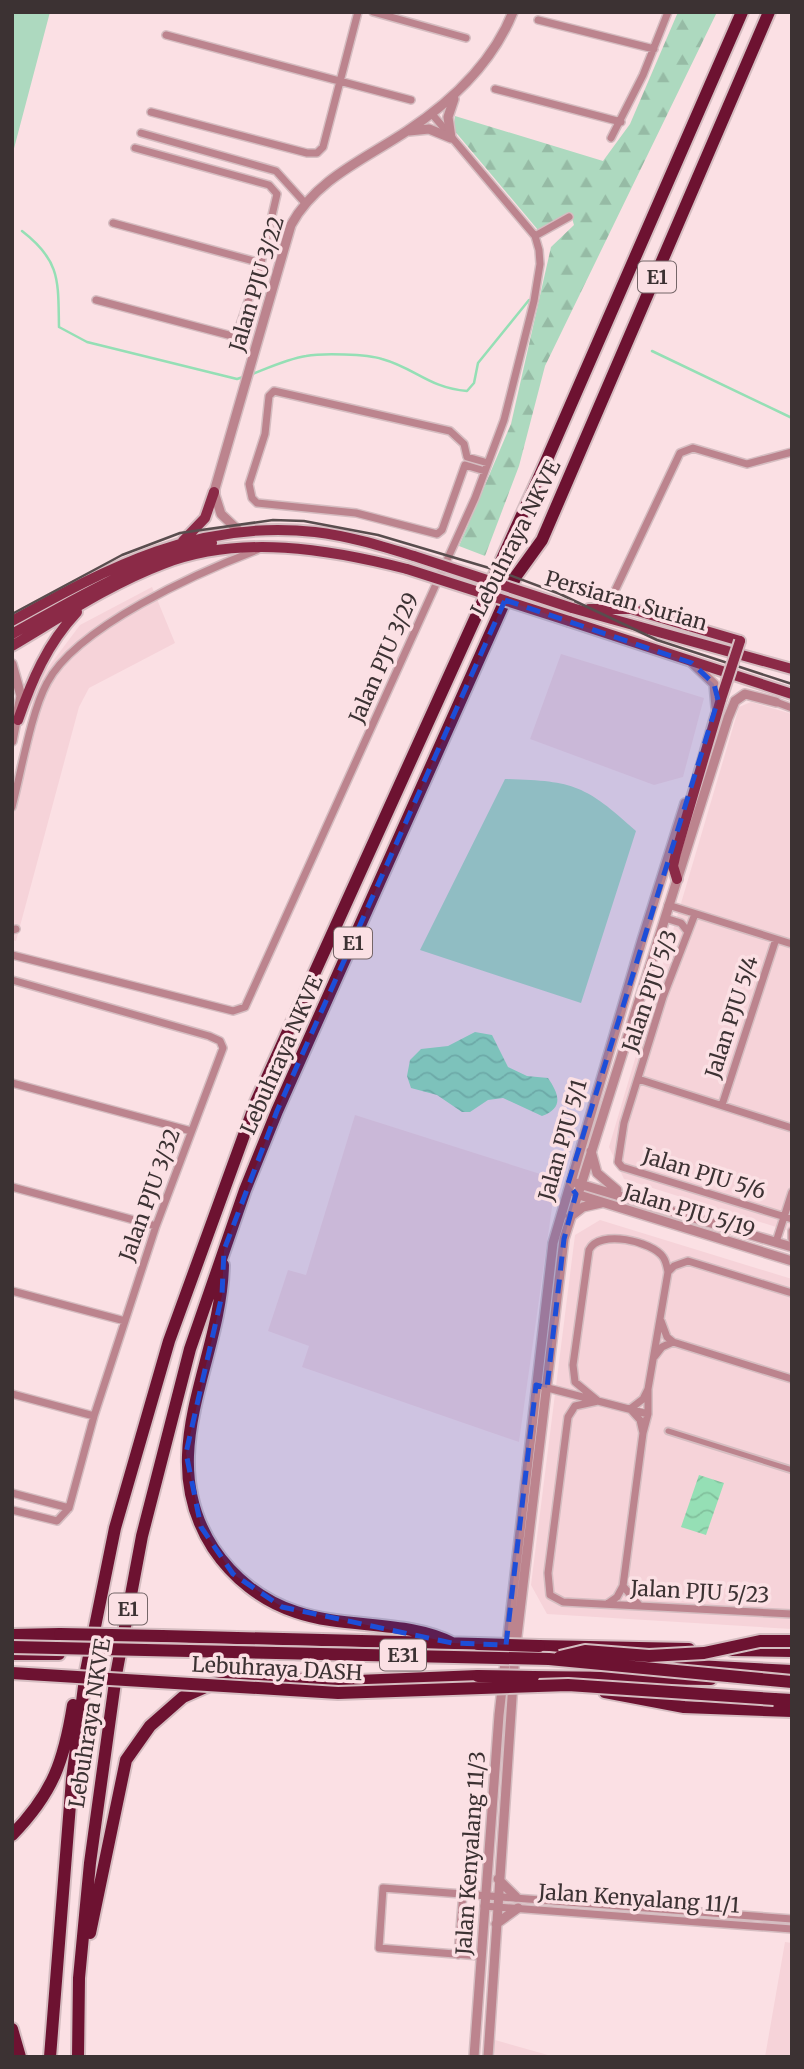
<svg xmlns="http://www.w3.org/2000/svg" width="804" height="2069" font-family="Merriweather,serif">
<style>
.built{fill:#f6d3d9}
.grass{fill:#add9bf}
.forest{fill:url(#forest-firs)}
.water{fill:url(#water-waves)}
.lines{fill:none;stroke-linecap:round;stroke-linejoin:round}
.stream{stroke:#95dfb5;stroke-width:2.5}
.pedestrian-casing{stroke:#d5bdc1;stroke-width:9}
.minor-casing{stroke:#d5bdc1;stroke-width:10}
.tertiary-casing{stroke:#d5bdc1;stroke-width:12}
.primary-casing{stroke:#d5bdc1;stroke-width:14}
.motorway-casing{stroke:#d5bdc1;stroke-width:16}
.pedestrian{stroke:#bc848e;stroke-width:5}
.minor{stroke:#bc848e;stroke-width:7}
.tertiary{stroke:#bc848e;stroke-width:9}
.primary{stroke:#8b2a47;stroke-width:10}
.motorway{stroke:#6d1231;stroke-width:12}
.rail{stroke:#594d4e;stroke-width:2.5}
.primary-bridge-casing{stroke:#d5bdc1;stroke-width:14;stroke-linecap:butt}
.motorway-bridge-casing{stroke:#d5bdc1;stroke-width:16;stroke-linecap:butt}
.primary-bridge{stroke:#8b2a47;stroke-width:10}
.motorway-bridge{stroke:#6d1231;stroke-width:12}
.marked{fill:#1d4ed8;fill-opacity:0.2;stroke:#1d4ed8;stroke-width:5;stroke-dasharray:14 9;stroke-linejoin:round}
.labels{text-anchor:middle;stroke-width:7;stroke-linejoin:round;paint-order:stroke}
.shield{fill:#fbe0e4;stroke:#756668;stroke-width:2}
.shield-label{font-size:19px;font-weight:bold;fill:#3c3233}
.street-label{font-size:21px;fill:#3c3233;stroke:#fbe0e4}
</style>
<defs>
<pattern id="forest-firs" width="22" height="20" patternUnits="userSpaceOnUse" patternTransform="scale(1.75)"><rect width="22" height="20" fill="#add9bf"/><path d="M5 1l3.5 6h-7zM16 11l3.5 6h-7z" fill="#96bba5"/></pattern>
<pattern id="water-waves" width="16" height="10" patternUnits="userSpaceOnUse" patternTransform="scale(1.75)"><rect width="16" height="10" fill="#95dfb5"/><path d="M0 5q4-4 8 0t8 0" fill="none" stroke="#81c09c"/></pattern>
</defs>
<rect width="100%" height="100%" fill="#fbe0e4"/>
<path class="built" d="M152,587l23,56 -86,45 -10,19 -63,234 -4,-1v-158l26,-101 42,-56z
M561,654l143,44 -21,79 -29,8 -124,-46z
M751,702l41,12v518l-168,-53 -15,-32 130,-440z
M355,1115l201,64 -37,263 -217,-75 7,-21 -41,-15 20,-61 18,5z
M600,1220l192,59v350l-245,-15 -16,-29 44,-350z
M785,1942l7,1v114h-27z
M495,2040l60,17h-62z"/>
<path class="grass" d="M12,12h38l-38,144z
M505,779c69,2 80,6 131,52l-55,172 -161,-53z"/>
<path class="forest" d="M678,12h39l-172,354 -26,100 -34,90 -26,-10 52,-122 40,-177 23,-22 -3,-10 -33,15 -85,-101 2,-13 148,45 27,-37z"/>
<path class="water" d="M475,1032l17,3 16,32 19,9 21,2c11,16 16,30 -6,38l-39,-18 -15,2 -18,12h-8l-25,-17 -26,-7 -4,-12 3,-16 11,-11 27,-3z
M699,1475l25,8 -18,52 -25,-8z"/>
<g class="lines">
<path class="stream" d="M22,231c39,30 36,50 37,96l28,15 150,37 6,-2
M652,351l140,67
M250,375c18,-7 37,-16 56,-19 16,-3 61,-2 76,3 33,9 47,29 85,32l7,-8 4,-20 51,-63"/>
<defs>
<path id="pedestrian" d="M668,1431l124,39"/>
<path id="minor" d="M373,12l93,26
M538,20l116,29
M166,35l245,65
M495,89l126,33
M151,112l156,41h10l6,-6 35,-135
M141,133l135,38 29,32
M611,138l32,-63 25,-63
M113,223l148,40
M535,236l34,-19
M96,300l140,37 25,-74 16,-69 -8,-9 -134,-37
M485,471l-20,-6 -23,65 -5,4 -81,-21 -99,-10 -5,-5 -3,-14 16,-50 4,-38 5,-5 176,40 14,13 3,13 21,6
M597,608l14,-9 69,-146 13,-5 54,16 45,-12
M776,702l16,6
M12,807c9,-34 19,-95 35,-124 29,-56 152,-111 210,-133
M668,905l124,39
M695,914l-32,83 -39,126 -6,39 4,5 170,52
M665,918l16,5 7,9
M12,930l4,-1
M12,955l221,56 12,-4 230,-509 29,-78 30,-119 6,-37 -1,-14 -4,-14 -103,-122
M12,980l197,56 11,5 3,7 -67,178 -62,190 -25,92 -12,13 -45,-11
M638,1079l154,49
M12,1083l179,48
M722,1105l54,-166
M12,1187l144,39
M792,1231v8
M776,1242l16,-50
M668,1272l6,-6 14,-5 104,32
M12,1291l113,30
M661,1321l6,16 6,5 119,37
M655,1356l7,-9 11,-5
M544,1387l104,27
M12,1394l82,22
M598,1401l-23,5 -7,11 -20,156 2,22 13,7 19,1 210,11
M598,1401l-23,-19 -2,-17 16,-115c10,-21 63,-9 74,7 3,4 4,10 5,15l-20,117 -5,10 -13,10 10,11 3,13
M12,1493l57,15
M623,1586l16,19
M607,1604l10,-7 6,-11 20,-153 5,-19v-24
M484,1906l308,23
M458,1955l5,-63
M480,1956l-101,-8 4,-60 409,31"/>
<path id="tertiary" d="M409,131l20,-2 22,9
M451,138l-3,-21 6,-18
M240,532l-19,-18 -7,-22 77,-267c25,-46 74,-66 116,-94 44,-29 86,-69 106,-119
M692,663l22,21 2,23
M12,664l9,32 -9,45
M591,1151l6,22 20,17
M576,1183l216,64
M576,1194l216,67
M570,1217l13,-10 18,-4
M498,1879l18,18
M496,1924l22,-16
M474,2057l25,-342 54,-472 89,-303 43,-137
M488,2057l27,-404 49,-414 164,-521 7,-17 10,-7 31,8"/>
<path id="primary" d="M183,541l22,-23 9,-26
M572,608l220,61
M589,609h42l109,32
M12,621c97,-54 187,-102 303,-89 34,4 66,14 99,24
M569,621l223,73
M12,634c67,-37 126,-73 200,-91
M12,646c49,-29 98,-62 151,-82 78,-30 166,-15 244,5
M18,720c14,-40 29,-76 59,-108
M677,879l-4,-13 3,-13 45,-154"/>
<path id="motorway" d="M223,1265c-2,98 -71,188 -10,283 20,30 49,53 83,64 49,17 112,8 156,31
M12,1635l48,-1
M162,1636l316,8
M539,1646l150,3
M732,1650l60,1
M12,1654h47
M656,1664l136,7
M533,1677l178,2
M605,1692l79,15 108,4
M774,1699l18,1
M12,1835c41,-42 52,-74 61,-130
M90,1933l36,-173 24,-34 33,-29 27,-12 35,-7 113,3 120,-5
M12,2029l8,28
M50,2057l22,-278 14,-108 29,-143 54,-187 87,-239 285,-629 201,-461
M78,2057l1,-79 11,-115 26,-188 26,-139 48,-187 55,-159 32,-79 239,-535 26,-36 227,-528"/>
</defs>
<use href="#pedestrian" class="pedestrian-casing"/>
<use href="#minor" class="minor-casing"/>
<use href="#tertiary" class="tertiary-casing"/>
<use href="#primary" class="primary-casing"/>
<use href="#motorway" class="motorway-casing"/>
<use href="#pedestrian" class="pedestrian"/>
<use href="#minor" class="minor"/>
<use href="#tertiary" class="tertiary"/>
<use href="#primary" class="primary"/>
<use href="#motorway" class="motorway"/>
<path class="rail" d="M12,614l110,-59 58,-22 93,-13 31,1 74,14 118,35 64,24 97,46 135,44"/>
<defs>
<path id="primary-bridge" d="M414,556l158,52
M407,569l162,52
M721,699l19,-58"/>
<path id="motorway-bridge" d="M60,1634l102,2
M478,1644l61,2
M12,1647l537,12 243,23
M560,1657l25,-6 64,5 55,-3 56,-12h32
M12,1673l326,20 230,-8 206,14
M478,1676l55,1"/>
</defs>
<use href="#primary-bridge" class="primary-bridge-casing"/>
<use href="#motorway-bridge" class="motorway-bridge-casing"/>
<use href="#primary-bridge" class="primary-bridge"/>
<use href="#motorway-bridge" class="motorway-bridge"/>
</g>
<path class="marked" d="M505,600l187,63 22,21 4,16 -150,484 8,10 -12,45 -17,149 -11,-3 -30,260 -54,-2 -170,-36 -49,-33 -32,-47 -15,-74 36,-158 2,-45 53,-139z"/>
<g class="labels">
<g class="shield">
<rect x="638" y="261.5" width="38" height="31" rx="5"/>
<rect x="334" y="927.5" width="38" height="31" rx="5"/>
<rect x="109" y="1593.5" width="38" height="31" rx="5"/>
<rect x="380" y="1639.5" width="46" height="31" rx="5"/>
</g>
<g class="shield-label">
<text x="657" y="284">E1</text>
<text x="353" y="950">E1</text>
<text x="128" y="1616">E1</text>
<text x="403" y="1662">E31</text>
</g>
<g class="street-label">
<text transform="translate(257 284) rotate(-73)" y="7">Jalan PJU 3/22</text>
<text transform="translate(516 538) rotate(-63)" y="7">Lebuhraya NKVE</text>
<text transform="translate(626 601) rotate(16)" y="7">Persiaran Surian</text>
<text transform="translate(384 658) rotate(-66)" y="7">Jalan PJU 3/29</text>
<text transform="translate(650 991) rotate(-71)" y="7">Jalan PJU 5/3</text>
<text transform="translate(732 1017) rotate(-72)" y="7">Jalan PJU 5/4</text>
<text transform="translate(282 1055) rotate(-66)" y="7">Lebuhraya NKVE</text>
<text transform="translate(563 1140) rotate(-74)" y="7">Jalan PJU 5/1</text>
<text transform="translate(704 1174) rotate(17)" y="7">Jalan PJU 5/6</text>
<text transform="translate(150 1195) rotate(-70)" y="7">Jalan PJU 3/32</text>
<text transform="translate(689 1211) rotate(17)" y="7">Jalan PJU 5/19</text>
<text transform="translate(700 1592) rotate(3)" y="7">Jalan PJU 5/23</text>
<text transform="translate(277 1669) rotate(3)" y="7">Lebuhraya DASH</text>
<text transform="translate(90 1723) rotate(-81)" y="7">Lebuhraya NKVE</text>
<text transform="translate(471 1853) rotate(-86)" y="7">Jalan Kenyalang 11/3</text>
<text transform="translate(639 1899) rotate(4)" y="7">Jalan Kenyalang 11/1</text>
</g>
</g>
<rect width="804" height="2069" fill="none" stroke="#3c3233" stroke-width="28"/>
</svg>
